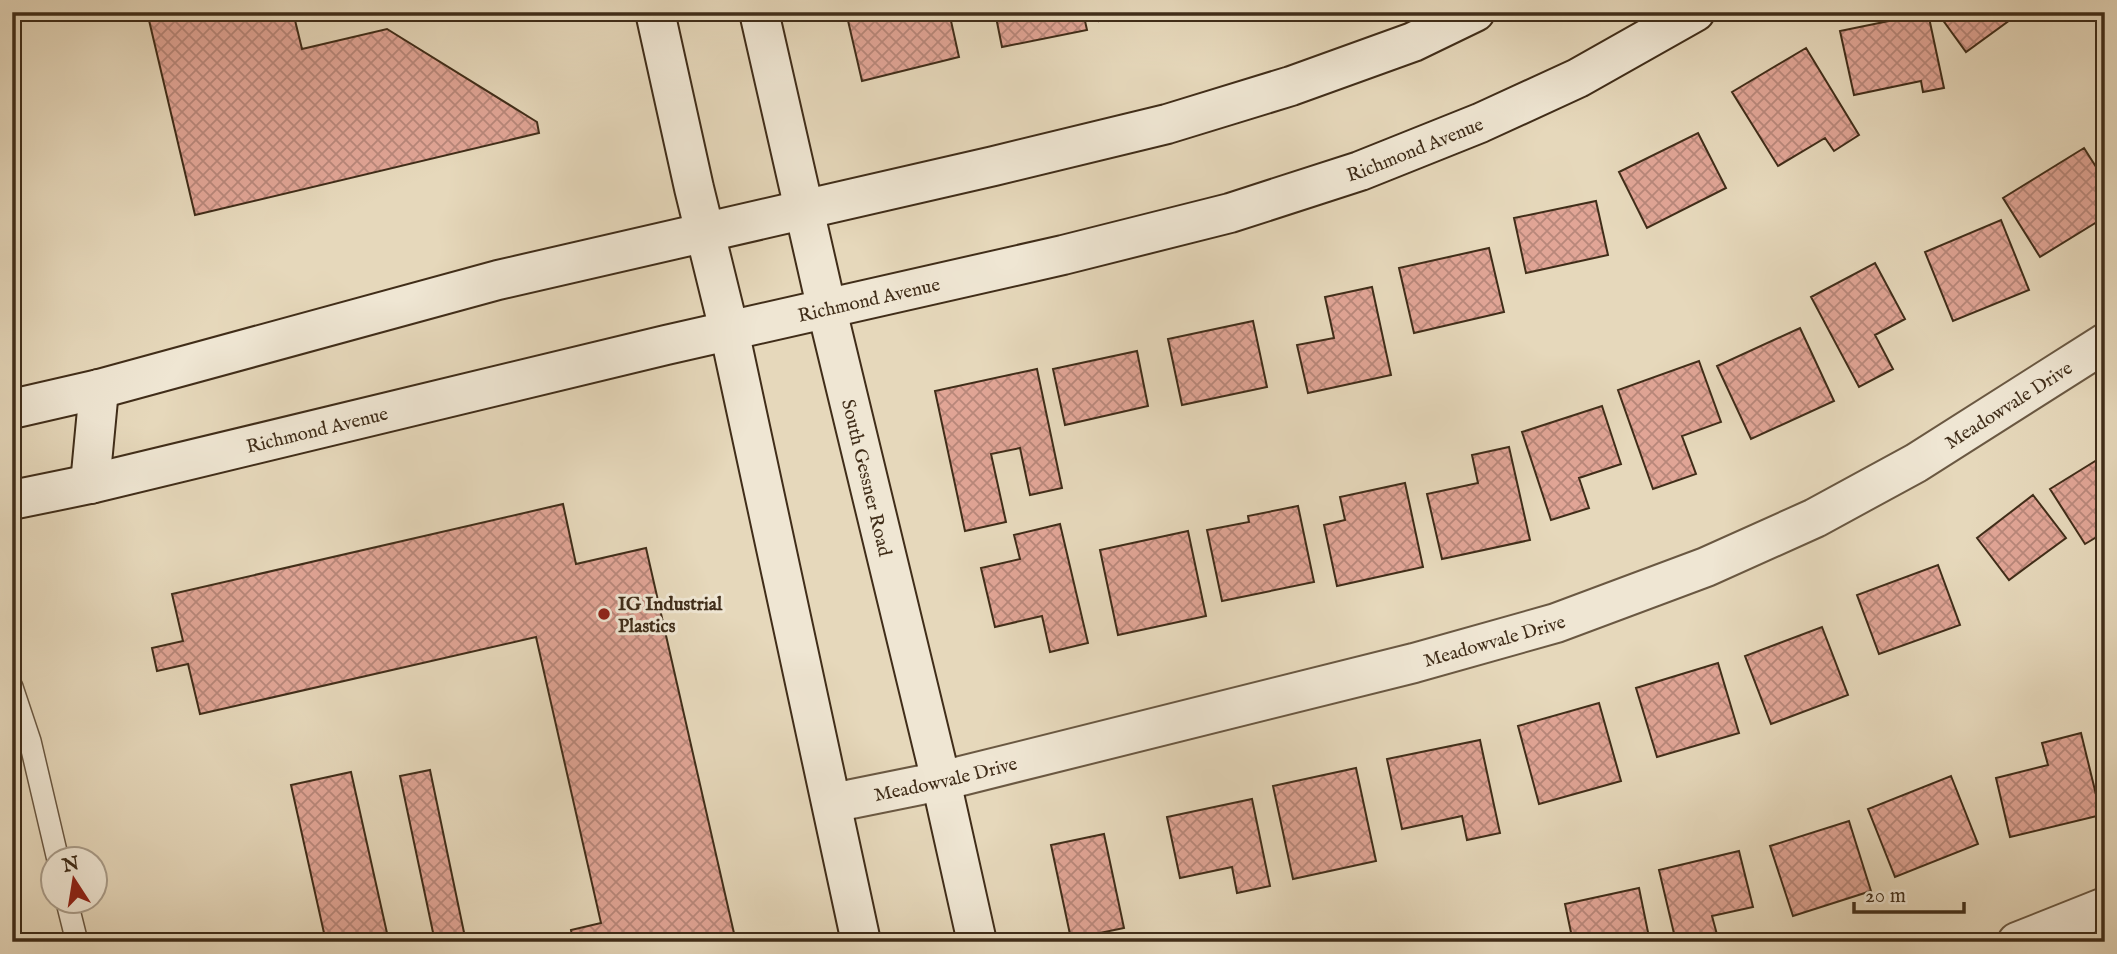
<svg xmlns="http://www.w3.org/2000/svg" width="2117" height="954" font-family="'IM FELL English',serif">
<style>
.building{fill:url(#building-cross-hatch);stroke:#402d19;stroke-width:2}
.lines{fill:none;stroke-linecap:round;stroke-linejoin:round}
.service-casing{stroke:#6a5842;stroke-width:24}
.minor-casing{stroke:#6a5842;stroke-width:42}
.secondary-casing{stroke:#402d19;stroke-width:42}
.service{stroke:#efe6d3;stroke-width:21}
.minor{stroke:#efe6d3;stroke-width:38}
.secondary{stroke:#efe6d3;stroke-width:38}
.poi-dot{fill:#8f2418;stroke:#efe6d3;stroke-width:2.5}
.labels{text-anchor:middle;stroke-width:6;stroke-linejoin:round;paint-order:stroke}
.street-label{font-size:19px;fill:#402d19;stroke:#efe6d3}
.poi-label{font-size:19px;font-weight:bold;fill:#402d19;stroke:#efe6d3;text-anchor:start}
</style>
<defs>
<pattern id="building-cross-hatch" width="8" height="8" patternUnits="userSpaceOnUse" patternTransform="scale(1.75)"><rect width="8" height="8" fill="#e1a596"/><path d="M0 0l8 8M0 8l8-8" fill="none" stroke="#b8877a"/></pattern>
</defs>
<rect width="100%" height="100%" fill="#e6d8bb"/>
<filter id="stains"><feTurbulence type="fractalNoise" baseFrequency=".00286" numOctaves="4"/><feColorMatrix values="0 0 0 0 .2 0 0 0 0 .09 0 0 0 0 .02 0 0 0 .5 -.17"/></filter>
<radialGradient id="worn" r=".72"><stop offset=".6" stop-color="#630" stop-opacity="0"/><stop offset="1" stop-color="#630" stop-opacity=".3"/></radialGradient>
<path class="building" d="M164,12h129l9,37 85,-20 150,93 2,11 -344,82 -47,-199z
M846,12h103l10,45 -97,24z
M995,12h88l4,18 -85,17z
M1097,12h42l-40,9z
M1937,12h84l-55,40z
M1928,13l16,75 -21,4 -2,-11 -67,14 -14,-64z
M1806,48l53,87 -25,16 -9,-13 -47,28 -46,-74z
M1698,133l28,55 -79,40 -28,-56z
M2084,148l21,33v36l-65,40 -37,-59z
M1596,201l12,54 -82,18 -12,-55z
M2001,220l28,70 -76,31 -28,-69z
M1489,248l15,64 -90,21 -15,-65z
M1875,263l30,56 -30,16 18,34 -34,18 -48,-90z
M1372,287l19,88 -83,18 -11,-48 37,-7 -9,-41z
M1253,321l14,66 -85,18 -14,-66z
M1800,328l34,73 -83,38 -34,-73z
M1137,351l11,55 -83,19 -12,-56z
M1699,361l22,61 -39,14 14,38 -43,15 -35,-99z
M1037,369l25,119 -32,7 -10,-47 -29,6 15,68 -41,9 -30,-140z
M1602,406l19,58 -42,14 10,30 -38,12 -29,-88z
M1509,447l21,93 -88,19 -15,-65 51,-11 -6,-28z
M2105,455v77l-20,12 -35,-55z
M1405,483l18,84 -86,19 -13,-61 21,-5 -5,-23z
M2033,495l33,43 -57,42 -32,-42z
M563,504l13,60 70,-16 90,394h-163l-2,-12 30,-7 -65,-286 -336,77 -12,-50 -31,7 -5,-23 31,-7 -11,-47z
M1298,506l16,76 -92,19 -15,-71 42,-8 -1,-6z
M1060,524l28,119 -38,9 -8,-36 -47,11 -14,-59 39,-9 -6,-24z
M1188,531l18,85 -88,19 -18,-85z
M1938,565l22,60 -81,29 -22,-59z
M1822,627l26,68 -77,29 -26,-68z
M1718,663l21,70 -82,24 -21,-69z
M1599,703l22,78 -82,23 -21,-78z
M2081,733l20,82 -91,22 -14,-59 52,-13 -6,-22z
M1480,740l20,93 -33,7 -5,-24 -60,13 -15,-70z
M1356,768l20,93 -83,18 -20,-93z
M430,770l36,172h-31l-35,-166z
M351,772l38,170h-63l-35,-157z
M1951,776l27,68 -83,33 -27,-68z
M1252,799l18,87 -33,7 -5,-26 -52,11 -13,-61z
M1849,821l22,70 -78,25 -23,-70z
M1104,834l20,94 -53,11 -20,-94z
M1739,851l14,56 -41,9 7,26h-43l-17,-72z
M1639,888l11,54h-77l-8,-38z
M1524,935l1,7h-31z"/>
<g class="lines">
<defs>
<path id="service" d="M12,687l18,54 28,119
M67,902l10,40"/>
<g id="minor">
<path id="s1" d="M832,803l109,-22 473,-118 142,-40 150,-56 109,-49 101,-55 189,-120"/>
<path d="M2017,942l88,-35"/>
</g>
<g id="secondary">
<path d="M655,12l39,176 35,142 132,612"/>
<path id="s2" d="M759,12l68,298 114,471 36,161"/>
<path d="M12,409l87,-20 399,-109 496,-114 173,-42 124,-38 122,-44 62,-30"/>
<path d="M90,484l9,-95"/>
<path id="s3" d="M12,500l78,-16 576,-139 397,-90 167,-42 130,-42 120,-48 98,-45 117,-66"/>
</g>
</defs>
<use href="#service" class="service-casing"/>
<use href="#minor" class="minor-casing"/>
<use href="#secondary" class="secondary-casing"/>
<use href="#service" class="service"/>
<use href="#minor" class="minor"/>
<use href="#secondary" class="secondary"/>
</g>
<circle class="poi-dot" cx="604" cy="614" r="7"/>
<g class="labels">
<g class="street-label">
<text dy="7" stroke="none"><textPath href="#s3" startOffset="1447">Richmond Avenue</textPath></text>
<text dy="7" stroke="none"><textPath href="#s3" startOffset="880">Richmond Avenue</textPath></text>
<text dy="7" stroke="none"><textPath href="#s1" startOffset="1250">Meadowvale Drive</textPath></text>
<text dy="7" stroke="none"><textPath href="#s3" startOffset="313">Richmond Avenue</textPath></text>
<text dy="7" stroke="none"><textPath href="#s2" startOffset="478">South Gessner Road</textPath></text>
<text dy="7" stroke="none"><textPath href="#s1" startOffset="682">Meadowvale Drive</textPath></text>
<text dy="7" stroke="none"><textPath href="#s1" startOffset="116">Meadowvale Drive</textPath></text>
</g>
<g class="poi-label">
<text x="618" y="610">IG Industrial<tspan x="618" dy="22">Plastics</tspan></text>
</g>
</g>
<rect width="2117" height="954" fill="none" stroke="#e6d8bb" stroke-width="42"/>
<rect x="14" y="14" width="2089" height="926" fill="none" stroke="#402d19" stroke-width="3.5"/>
<rect x="21" y="21" width="2075" height="912" fill="none" stroke="#402d19" stroke-width="2"/>
<g transform="translate(74 880) rotate(348)"><circle r="33" fill="#efe6d3" stroke="#a99c89" stroke-width="2"/>
<path d="M0-5L12 26L0 18L-12 26Z" fill="#8f2418"/>
<text y="-10" font-size="19" font-weight="bold" text-anchor="middle" fill="#402d19">N</text>
</g>
<path d="M1854 902v10h110v-10" fill="none" stroke="#402d19" stroke-width="3.5"/>
<text x="1865" y="902" font-size="21" fill="#402d19" stroke="#efe6d3" stroke-width="5" paint-order="stroke">20 m</text>
<rect width="100%" height="100%" filter="url(#stains)"/>
<rect width="100%" height="100%" fill="url(#worn)"/>
</svg>
